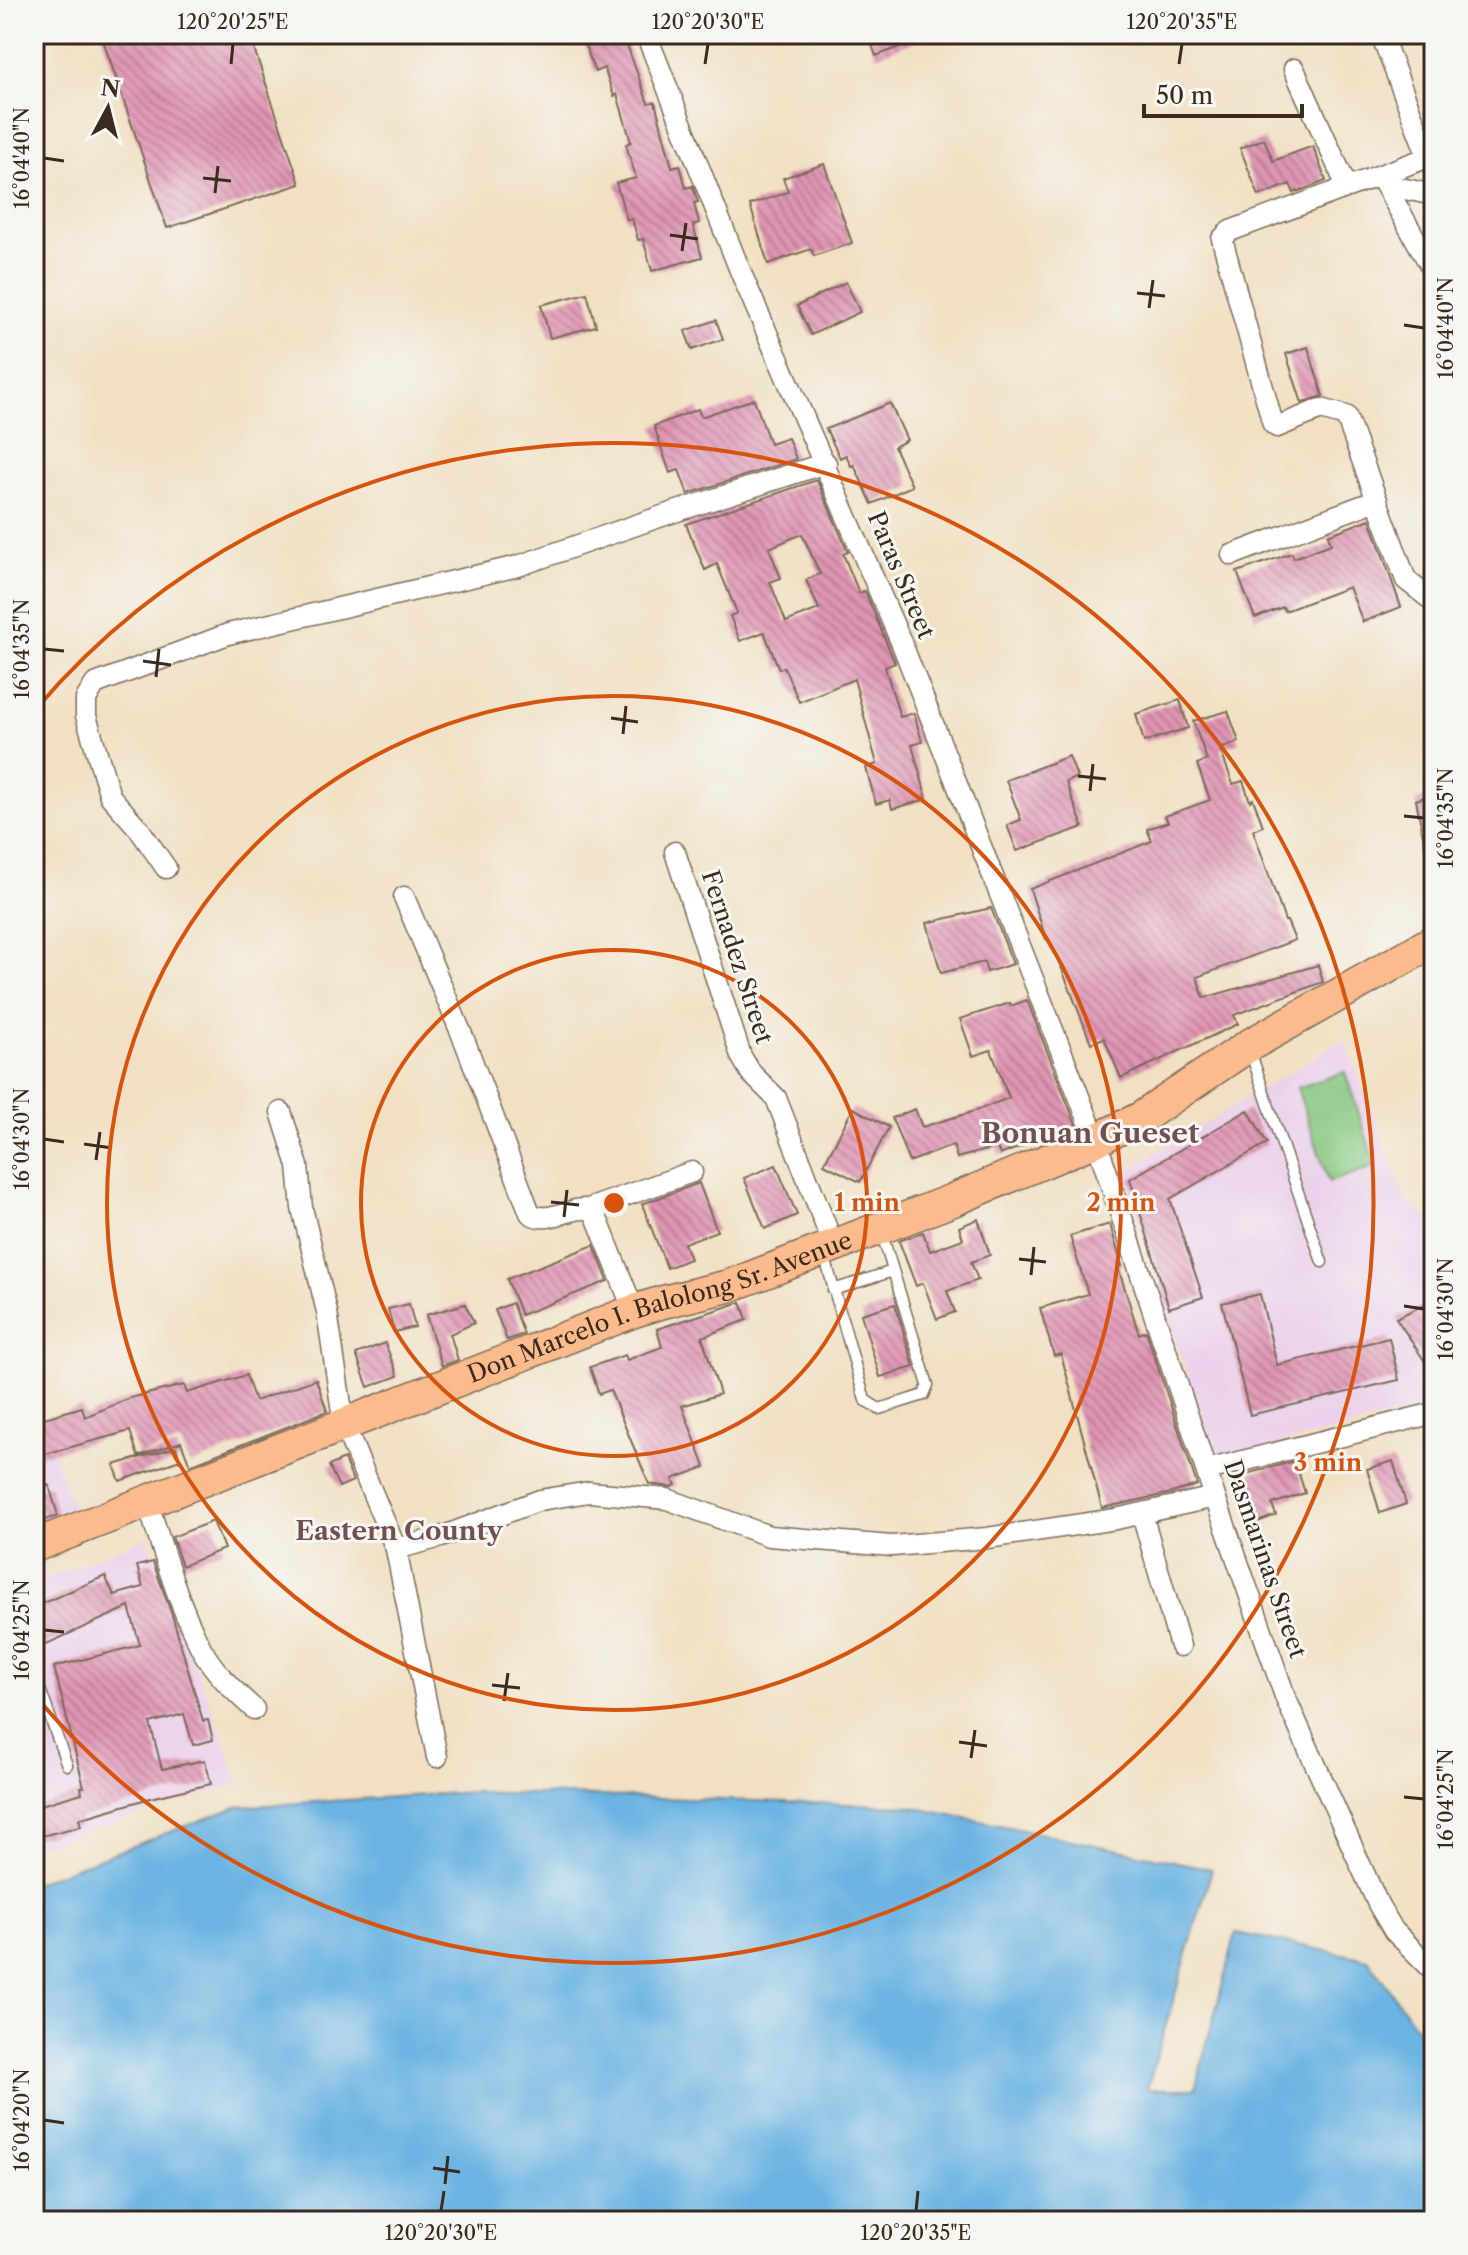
<svg xmlns="http://www.w3.org/2000/svg" width="1468" height="2255" font-family="'Libre Caslon Text',serif">
<style>
.built{fill:#ebd1eb}
.pitch{fill:#84c67f;stroke:#60784e;stroke-width:2}
.water{fill:#6ab3e2;stroke:#526e80;stroke-width:2}
.building{fill:url(#building-back-hatch);fill-rule:evenodd}
.lines{fill:none;stroke-linecap:round;stroke-linejoin:round}
.service-casing{stroke:#7b6a58;stroke-width:13}
.minor-casing{stroke:#7b6a58;stroke-width:23}
.primary-casing{stroke:#7b6a58;stroke-width:35}
.service{stroke:#fff;stroke-width:10}
.minor{stroke:#fff;stroke-width:20}
.primary{stroke:#fbbb8c;stroke-width:32}
.ticks{fill:none;stroke:#3b2a1e;stroke-width:3}
.ring{fill:none;stroke:#d7540e;stroke-width:4}
.labels{text-anchor:middle;stroke-width:6;stroke-linejoin:round;paint-order:stroke}
.street-label{font-size:24px;fill:#3b2a1e;stroke:#f6f6f2}
.neighbourhood-label{font-size:26px;font-weight:bold;fill:#744f52;stroke:#f6f6f2}
.quarter-label{font-size:28px;font-weight:bold;fill:#744f52;stroke:#f6f6f2}
.centre{fill:#d7540e;stroke:#f6f6f2;stroke-width:4}
.ring-label{font-size:24px;text-anchor:middle;font-weight:bold;fill:#d7540e;stroke:#f6f6f2;stroke-width:6;stroke-linejoin:round;paint-order:stroke}
.neatline{fill:none;stroke:#3b2a1e;stroke-width:3}
.ticks-label{font-size:20px;text-anchor:middle;fill:#3b2a1e}
</style>
<defs>
<pattern id="building-back-hatch" width="6" height="6" patternUnits="userSpaceOnUse" patternTransform="scale(2)"><rect width="6" height="6" fill="#df94b4"/><path d="M-1 5l2 2M0 0l6 6M5-1l2 2" fill="none" stroke="#b67992"/></pattern>
</defs>
<rect width="100%" height="100%" fill="#f6f6f2"/>
<filter id="ink" filterUnits="userSpaceOnUse"><feTurbulence type="fractalNoise" baseFrequency=".0125" numOctaves="2"/><feDisplacementMap in="SourceGraphic" scale="16" xChannelSelector="R" yChannelSelector="G"/><feConvolveMatrix kernelMatrix="1 2 1 2 8 2 1 2 1" color-interpolation-filters="sRGB"/></filter>
<filter id="wash" filterUnits="userSpaceOnUse"><feTurbulence type="fractalNoise" baseFrequency=".006" numOctaves="4" result="noise"/><feDisplacementMap in="SourceGraphic" scale="32" xChannelSelector="R" yChannelSelector="G"/><feGaussianBlur stdDeviation="1.8" result="paint"/><feColorMatrix in="noise" values="0 0 0 0 0 0 0 0 0 0 0 0 0 0 0 0 0 1.4 0 .05"/><feComposite in="paint" operator="in"/></filter>
<g filter="url(#wash)">
<rect width="100%" height="100%" fill="#f1e0c3"/>
<path class="built" d="M1344,1039l62,161 28,24v182l-220,54 -90,-287z
M34,1376l13,58 29,83 -42,17z
M147,1537l93,246 -206,65v-264z"/>
<path class="pitch" d="M1345,1072l31,94 -47,16 -32,-94z"/>
<path class="water" d="M473,1792l434,14 305,63 -65,220h48l41,-156 132,26 62,88h4v174h-1400v-338l202,-76z"/>
<g id="blocks">
<path class="building" d="M101,34h148l51,150 -133,44z
M597,34h26l25,69 7,-1 17,65 8,-2 6,23 7,-2 1,4 4,12 -4,1 5,20 -6,2 9,32 -50,14 -9,-32 -5,1 -6,-21 -5,1 -11,-37 20,-5 -10,-34 5,-2 -14,-48 -3,2 -10,-28 -9,4 -10,-27 15,-5z
M868,34h61v2l-53,20z
M1264,139l9,22 40,-15 13,35 -32,12 -4,-9 -31,12 -19,-48z
M824,164l28,79 -38,13 -3,-7 -43,15 -18,-59 38,-13 -5,-14z
M846,282l14,30 -49,23 -14,-29z
M587,293l9,33 -46,12 -9,-33z
M716,320l7,19 -31,11 -7,-19z
M1308,347l15,49 -21,7 -16,-49z
M754,399l16,45 18,-6 8,21 -108,35 -9,-24 -9,3 -16,-47 44,-17 3,8z
M890,403l17,37 -13,7 18,39 -40,18 -18,-39 -3,1 -5,-11 -6,3 -14,-29z
M817,480l31,72 -5,2 16,39 6,-2 30,72 -10,4 15,50 14,-4 8,29 -10,3 15,54 -35,10 -2,-9 -14,4 -10,-36 11,-4 -23,-85 -55,23 -15,-35 -5,2 -15,-37 -24,9 -10,-25 7,-3 -20,-49 -12,6 -19,-46zM802,534l18,40 -14,6 13,29 -33,13 -16,-40 11,-4 -12,-30z
M1370,519l31,88 -38,15 -14,-35 -64,24 -2,-4 -28,11 -18,-46 55,-19 2,5 37,-14 -3,-9z
M1180,700l8,28 -44,14 -8,-28z
M1228,711l11,31 -19,7 13,35 10,-3 7,20 3,-2 10,27 -10,4 32,91h2l8,19 -98,37 7,21 114,-33 5,17 -89,33 4,9 -117,54 -17,-40 -13,5 -35,-89h-2l-6,-16 -2,1 -16,-50 122,-48 -5,-12 21,-7 -3,-6 45,-16 -13,-36 10,-4 -14,-39z
M1069,756l8,21 -11,5 17,45 -66,24 -10,-26 14,-5 -15,-40z
M1434,794v56l-8,1 -10,-51z
M991,908l22,56 -26,8 -3,-10 -43,11 -14,-50z
M1027,1000l49,125 -76,30 -3,-8 -40,11 -4,-13 -44,17 -17,-44 23,-9 7,18 50,-15 37,-14 -18,-48 -18,6 -13,-37 50,-16 1,3z
M853,1108l36,19 -29,55 -36,-18z
M1248,1110l19,33 -97,56 33,98 -34,11 -39,-129z
M776,1165l21,50 -32,14 -21,-51z
M699,1183l18,48 -33,12 6,16 -23,9 -25,-64z
M978,1219l12,36 -19,7 7,18 -31,11 8,21 -18,7 -14,-36 -7,3 -17,-45 24,-9 7,19 33,-12 -4,-12z
M1110,1224l12,42 -4,1 21,67 7,-3 51,154 -25,8 -70,15 -41,-154 -7,2 -14,-48 48,-14 -18,-58z
M594,1245l14,36 -87,34 -14,-36z
M1260,1294l17,71 112,-27 10,42 -149,35 -28,-112z
M1434,1300v75l-38,-57z
M741,1302l6,18 -45,17 18,57 -38,12 23,61 -32,12 3,6 -5,2 -22,-3 -39,-94 -11,4 -9,-27 35,-12 2,5 35,-13 -5,-18z
M512,1303l12,31 -17,6 -12,-30z
M409,1304l6,23 -21,5 -6,-23z
M465,1304l9,19 -24,11 8,26 -16,6 -16,-51z
M895,1304l19,63 -34,10 -19,-63z
M385,1343l13,33 -30,11 -12,-33z
M246,1375l9,26 61,-22 11,32 -137,54 -9,-23 -43,14 -8,-25 -96,26v-36l48,-14 3,10 45,-19 54,-13 3,8z
M176,1447l4,13 -60,21 -6,-16z
M344,1459l9,22 -14,6 -10,-21z
M1295,1461l10,32 -33,11 4,11 -21,8 -17,-47z
M1393,1461l13,43 -26,9 -13,-44z
M49,1485l9,31 -24,7v-33z
M213,1521l11,28 -42,17 -10,-29z
M153,1562l20,56 30,103 5,-1 5,20 -20,5 -9,-31 -34,9 12,46 43,-9 6,24 -61,14 -71,21 2,7 -47,12v-31l48,-14 -1,-6h3l-30,-120 86,-22 -11,-38 -87,39 -8,-18v-21l71,-31 9,19 29,-8 -6,-21z"/>
</g>
</g>
<g filter="url(#ink)">
<use href="#blocks" fill-opacity="0" stroke="#7b6a58" stroke-width="2"/>
<g class="lines">
<defs>
<path id="service" d="M1249,1048l73,214
M824,1254l41,146 14,9 45,-14 4,-10 -47,-154
M833,1290l60,-19
M34,1672l33,93"/>
<path id="minor" d="M646,34l95,239 161,371 194,496 119,357 71,202 92,205 16,27 40,40
M1381,34l47,123
M1294,69l53,118
M1434,155l-204,76 -8,8 51,185 4,3 44,-18 25,7 60,164 28,22
M1380,176l54,96
M1386,185l48,10
M1232,555l145,-55
M675,852l66,204 10,17 25,25 58,149
M166,868l-27,-39 -29,-33 -24,-80v-17l9,-15 133,-50 290,-68 147,-51 161,-52
M404,897l61,145 65,171c18,14 44,-11 64,-2l40,100
M281,1112l17,54 4,42 25,104 17,113 52,124 45,-12 99,-37 49,-8 78,7 102,37 123,10 95,-8 129,-19 99,-22
M591,1208l101,-36
M1207,1470l227,-57
M147,1501c16,48 30,101 54,147 13,24 33,43 53,61
M1142,1514l38,132
M396,1549l41,208"/>
<g id="primary">
<path id="s1" d="M34,1546l600,-235 29,-9 66,-16 224,-86 143,-60 45,-22 107,-72 186,-105"/>
</g>
</defs>
<use href="#service" class="service-casing"/>
<use href="#minor" class="minor-casing"/>
<use href="#primary" class="primary-casing"/>
<use href="#service" class="service"/>
<use href="#minor" class="minor"/>
<use href="#primary" class="primary"/>
</g>
</g>
<path class="ticks" d="M231,64l2,-20M705,64l3,-20M1179,64l3,-20M44,158l20,3M203,178l28,3M215,193l3,-27M670,235l28,4M682,251l4,-28M1137,293l28,3M1149,308l4,-28M1404,325l20,3M44,649l20,2M143,661l28,4M156,677l3,-28M611,718l27,4M623,734l3,-28M1078,776l28,3M1090,791l3,-27M1404,816l20,2M44,1139l20,3M84,1144l28,4M96,1160l4,-28M551,1202l28,3M564,1217l3,-27M1019,1259l27,3M1031,1275l3,-28M1404,1306l20,3M44,1630l20,2M492,1685l28,3M504,1701l4,-28M959,1742l28,4M971,1758l4,-28M1404,1797l20,2M44,2120l20,3M433,2168l27,4M445,2184l3,-28M441,2211l3,-20M916,2211l2,-20"/>
<g class="ring">
<circle cx="614" cy="1203" r="253"/>
<circle cx="614" cy="1203" r="507"/>
<path d="M36 709A760 760 0 1 1 36 1697"/>
</g>
<g class="labels">
<g class="street-label">
<text transform="translate(901 575) rotate(67)" y="8">Paras Street</text>
<text transform="translate(737 957) rotate(72)" y="8">Fernadez Street</text>
<text dy="8" stroke="none"><textPath href="#s1" startOffset="670">Don Marcelo I. Balolong Sr. Avenue</textPath></text>
<text transform="translate(1265 1559) rotate(71)" y="8">Dasmarinas Street</text>
</g>
<g class="neighbourhood-label">
<text x="399" y="1540">Eastern County</text>
</g>
<g class="quarter-label">
<text x="1090" y="1143">Bonuan Gueset</text>
</g>
</g>
<circle cx="614" cy="1203" r="12" class="centre"/>
<g class="ring-label">
<text x="867" y="1211">1 min</text>
<text x="1121" y="1211">2 min</text>
<text x="1328" y="1471">3 min</text>
</g>
<rect width="1468" height="2255" fill="none" stroke="#f6f6f2" stroke-width="88"/>
<g transform="translate(108 108) rotate(7)" stroke="#f6f6f2" stroke-width="6" paint-order="stroke">
<path d="M0-6L14 30L0 20L-14 30Z" fill="#3b2a1e"/>
<text y="-12" font-size="22" font-weight="bold" text-anchor="middle" fill="#3b2a1e">N</text>
</g>
<path d="M1144 104v12h158v-12" fill="none" stroke="#3b2a1e" stroke-width="4"/>
<text x="1156" y="104" font-size="24" fill="#3b2a1e" stroke="#f6f6f2" stroke-width="6" paint-order="stroke">50 m</text>
<rect x="44" y="44" width="1380" height="2167" class="neatline"/>
<g class="ticks-label">
<text x="233" y="29">120°20'25"E</text>
<text x="708" y="29">120°20'30"E</text>
<text x="1182" y="29">120°20'35"E</text>
<text transform="translate(22 158) rotate(-90)" y="7">16°04'40"N</text>
<text transform="translate(1446 328) rotate(-90)" y="7">16°04'40"N</text>
<text transform="translate(22 649) rotate(-90)" y="7">16°04'35"N</text>
<text transform="translate(1446 818) rotate(-90)" y="7">16°04'35"N</text>
<text transform="translate(22 1139) rotate(-90)" y="7">16°04'30"N</text>
<text transform="translate(1446 1309) rotate(-90)" y="7">16°04'30"N</text>
<text transform="translate(22 1630) rotate(-90)" y="7">16°04'25"N</text>
<text transform="translate(1446 1799) rotate(-90)" y="7">16°04'25"N</text>
<text transform="translate(22 2120) rotate(-90)" y="7">16°04'20"N</text>
<text x="441" y="2240">120°20'30"E</text>
<text x="916" y="2240">120°20'35"E</text>
</g>
</svg>
